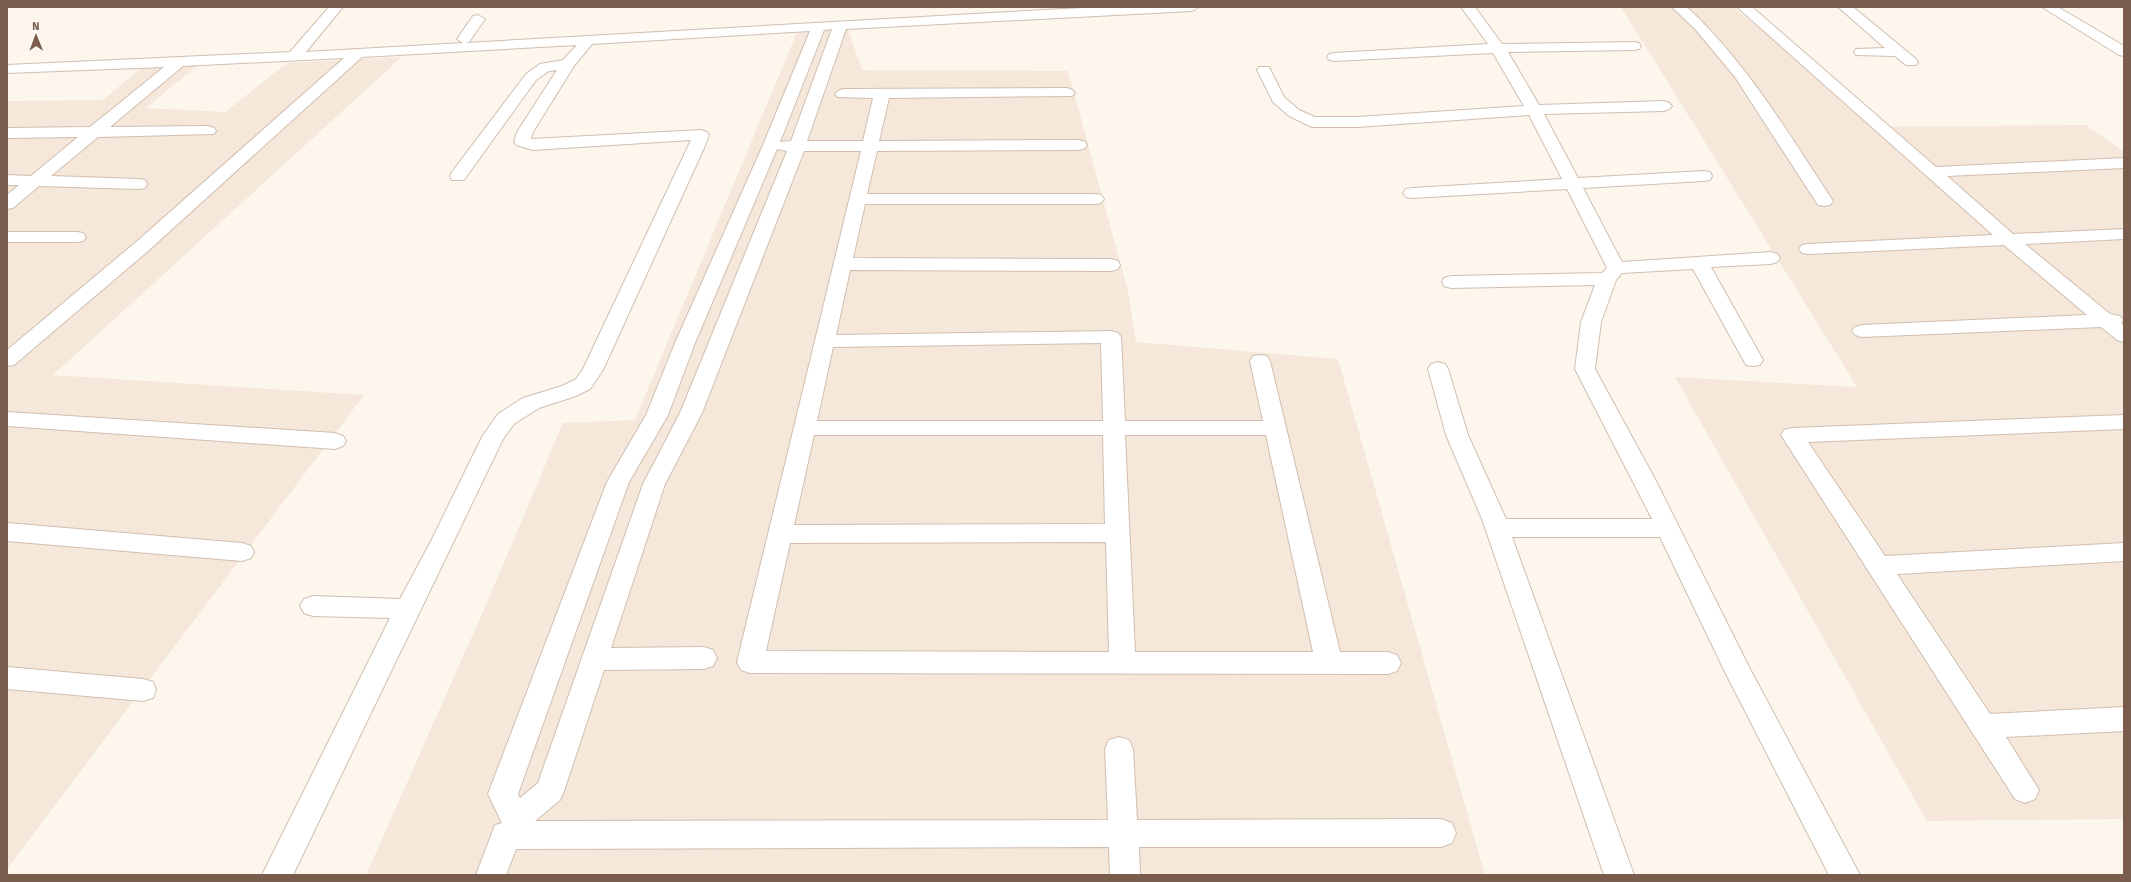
<svg xmlns="http://www.w3.org/2000/svg" width="2131" height="882" font-family="'Fira Sans',sans-serif">
<style>
.residential{fill:#f5e8da}
.lines{fill:none;stroke-linecap:round;stroke-linejoin:round}
.minor-casing{stroke:#d1beb0;stroke-width:2}
.minor{fill:#fff;fill-rule:evenodd}
</style>
<rect width="100%" height="100%" fill="#fdf6ec"/>
<path class="residential" d="M1621,7h112l147,120 206,-2 38,27v667l-197,2 -252,-444 182,10z
M848,29l14,41 206,1 60,220 8,51 202,17 147,516h-1119l119,-268 78,-184 72,-3 163,-390z
M402,57l-349,318 311,20 -357,474v-766l3,-2 93,-1 38,-32 57,-3 -52,43 79,4 62,-49z"/>
<g class="lines">
<defs>
<path id="minor" d="M329,7h14l-37,45 157,-9 -6,-4 16,-23 5,-1 7,4 -16,23 -3,1 578,-33 59,-3h96l-7,4 -346,18 -39,112h56l10,-43 -35,-1 -3,-3 3,-3 5,-2 224,-1 5,2 3,3 -3,3 -183,2 -10,43 200,-1 6,2 2,3 -2,3 -6,2 -202,1 -10,43h228l6,1 3,4 -3,4 -6,1h-230l-12,54 258,1 7,2 2,4 -2,4 -7,2 -261,-1 -14,65 275,-4 7,2 3,4 4,84h138l-13,-60 3,-5 7,-1 7,1 3,5 70,291h48l9,3 4,8 -4,8 -9,3 -638,-1 -9,-3 -4,-8 124,-511h-57l-102,262 -37,71 -54,164 93,-1 9,3 4,8 -4,8 -9,3 -100,1 -40,121 -4,9 -25,21 573,-1 -3,-71 4,-9 10,-3 10,3 4,9 4,71 304,-1 11,4 4,10 -4,10 -11,4h-302l1,28h-30l-1,-28 -593,2 -10,26h-30l19,-50 7,-2 -14,-29 119,-312 39,-67 29,-72 88,-198 47,-114 -218,13 -18,22 -41,66 -2,7 170,-9 6,2 2,3 -5,13 -101,222 -13,19 -14,7 -37,12 -25,16 -11,15 -210,436h-31l128,-257 -77,-2 -9,-3 -4,-7 4,-7 9,-3 87,3 31,-58 51,-104 16,-23 25,-16 39,-12 14,-7 7,-10 108,-229 -158,10 -17,-5 -2,-3 3,-10 40,-62 -8,1 -13,9 -72,100h-12l-2,-4 2,-4 74,-98 14,-10 23,-4 14,-15 -215,12 -214,194 -134,114 -7,1v-16l128,-107 209,-185 -161,8 -73,61 98,-1 6,2 2,3 -2,3 -116,3 -47,39 88,3 6,1 2,4 -2,4 -6,1 -100,-3 -26,22 -6,1v-14l12,-10h-12v-10l24,1 47,-39 -71,1v-10l83,-1 74,-60 -157,6v-8l283,-13zM832,29l-41,112 -11,1 44,-112zM777,149l10,2 -107,262 -37,71 -105,299 -18,15 -2,-4 111,-312 39,-67 27,-72zM1101,343l2,78h-286l16,-74zM814,435h289l2,89 -311,1zM1125,435h141l47,217h-178zM1106,542l3,110 -343,-1 24,-108z
M1461,7h14l27,37 132,-2 5,1 2,3 -2,3 -5,1 -126,2 31,53 125,-4 5,2 3,3 -3,3 -5,2 -120,3 34,64 126,-7 6,1 2,4 -2,4 -6,1 -121,7 39,74 149,-10 6,2 3,4 -3,4 -6,2 -60,3 52,93 -3,5 -7,1 -7,-1 -53,-96 -71,4 -6,7 -15,42 -6,47 61,112 93,186 111,208h-31l-103,-201 -66,-137h-148l122,338h-30l-122,-356 -36,-84 -18,-66 3,-5 7,-2 7,2 3,5 20,66 38,84h146l-77,-150 6,-47 14,-37 -144,3 -7,-2 -2,-4 2,-4 7,-2 151,-3 5,-5 -40,-79 -155,9 -6,-1 -3,-4 3,-4 6,-1 150,-9 -33,-64 -172,12h-45l-23,-11 -16,-14 -16,-32 2,-3h10l15,30 15,13 16,7h42l167,-11 -31,-53 -159,8 -5,-1 -2,-3 2,-3 5,-1 154,-9z
M1672,7h15c60,56 101,126 146,194l-3,4 -6,1 -6,-1 -83,-128 -39,-47z
M1737,7h15l184,160 188,-9v10l-177,8 66,58 111,-5v10l-99,5 85,70 10,2 3,4 -2,3 3,3v16l-7,-2 -16,-13 -239,10 -7,-2 -3,-4 3,-4 7,-2 225,-10 -83,-70 -196,9 -6,-1 -3,-4 3,-4 6,-1 185,-9z
M1838,7h15l63,52 2,3 -2,3h-10l-11,-9 -39,-1 -2,-3 2,-3 29,-1z
M2042,7h16l66,39v10l-5,-1z
M7,232h70l6,1 3,4 -3,4 -6,1h-70z
M7,412l328,21 8,3 3,5 -3,5 -8,3 -328,-23z
M2124,415v14l-316,13 77,114 239,-13v18l-227,13 93,140 134,-7v24l-118,6 33,53 -4,9 -10,4 -10,-4 -234,-364 3,-5 8,-2z
M7,523l235,20 9,3 3,6 -3,6 -9,3 -235,-20z
M7,667l136,12 10,3 3,8 -3,8 -10,3 -136,-12z"/>
</defs>
<use href="#minor" class="minor-casing"/>
<use href="#minor" class="minor"/>
</g>
<rect width="2131" height="882" fill="none" stroke="#7a5c4d" stroke-width="16"/>
<g transform="translate(36 36) rotate(359)" stroke="#fffaf3" stroke-width="3" paint-order="stroke">
<path d="M0-3L7 15L0 10L-7 15Z" fill="#7a5c4d"/>
<text y="-6" font-size="11" font-weight="bold" text-anchor="middle" fill="#7a5c4d">N</text>
</g>
</svg>
